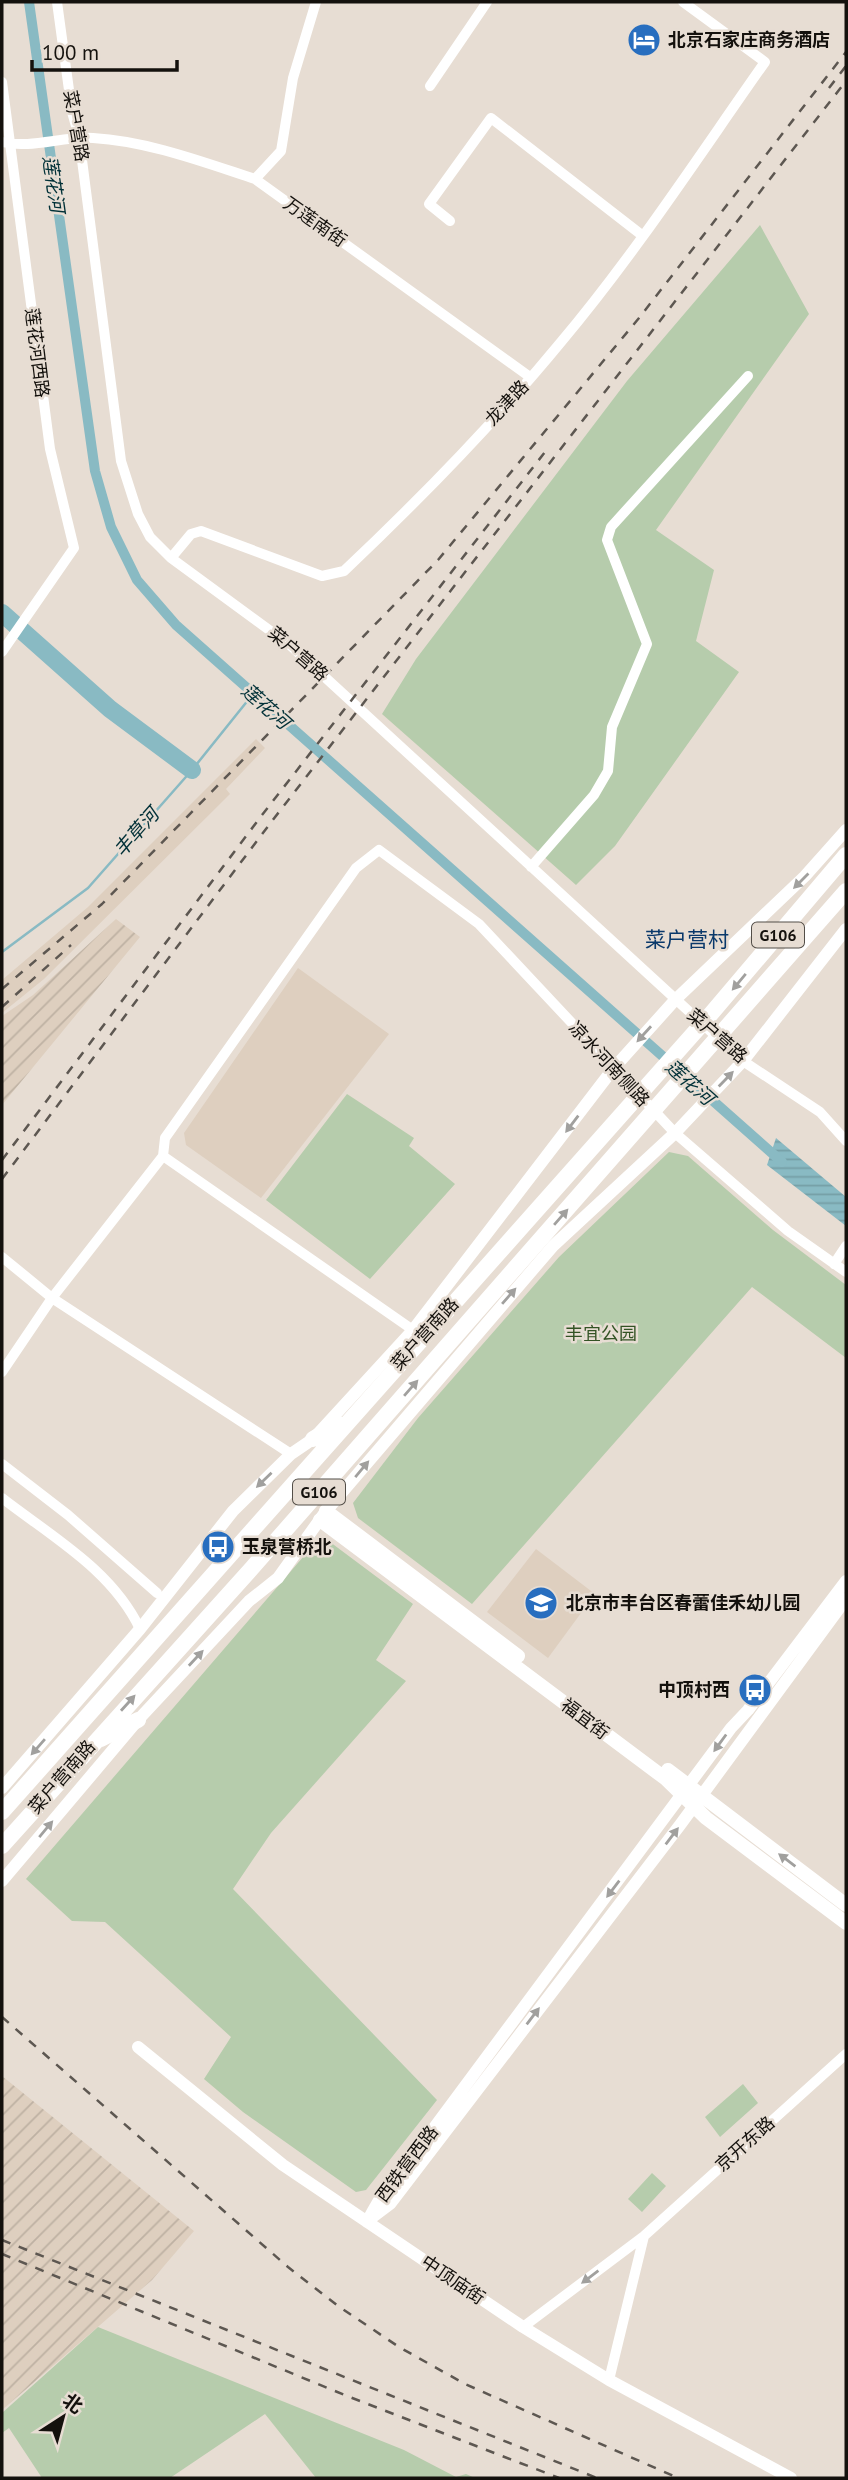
<svg xmlns="http://www.w3.org/2000/svg" width="848" height="2480" font-family="'PT Sans','Noto Sans SC',sans-serif">
<style>
.built{fill:#decfbf}
.industrial{fill:url(#industrial-furrows)}
.green{fill:#b6ccac}
.water{fill:url(#water-rules)}
.lines{fill:none;stroke-linecap:round;stroke-linejoin:round}
.stream{stroke:#89bac3;stroke-width:2.5}
.canal{stroke:#89bac3;stroke-width:10}
.river{stroke:#89bac3;stroke-width:18}
.minor{stroke:#fff;stroke-width:10}
.tertiary{stroke:#fff;stroke-width:12}
.secondary{stroke:#fff;stroke-width:14}
.trunk{stroke:#fff;stroke-width:16}
.rail{stroke:#5d5751;stroke-width:2.5;stroke-dasharray:9 9;stroke-linecap:butt}
.oneway{fill:#a1a09e}
.labels{text-anchor:middle;stroke-width:5;stroke-linejoin:round;paint-order:stroke}
.shield{fill:#e7ddd3;stroke:#534e48;stroke-width:2}
.shield-label{font-size:16px;font-weight:bold;fill:#14110d}
.poi-label{font-size:18px;font-weight:bold;fill:#14110d;stroke:#e7ddd3;text-anchor:start}
.street-label{font-size:18px;fill:#14110d;stroke:#e7ddd3}
.park-label{font-size:18px;fill:#335324;stroke:#e7ddd3}
.water-label{font-size:19px;font-style:italic;fill:#003037;stroke:#e7ddd3}
.quarter-label{font-size:21px;fill:#09386a;stroke:#e7ddd3}
</style>
<defs>
<pattern id="industrial-furrows" width="10" height="10" patternUnits="userSpaceOnUse" patternTransform="scale(1.75)"><rect width="10" height="10" fill="#decfbf"/><path d="M-1 1l2-2M0 10L10 0M9 11l2-2" fill="none" stroke="#beb1a3"/></pattern>
<pattern id="water-rules" width="6" height="5" patternUnits="userSpaceOnUse" patternTransform="scale(1.75)"><rect width="6" height="5" fill="#89bac3"/><path d="M0 2.5h6" fill="none" stroke="#759fa6"/></pattern>
</defs>
<rect width="100%" height="100%" fill="#e7ddd3"/>
<path class="built" d="M256,739l9,9 -39,41 4,5 -186,185 -42,34v-33l86,-73z
M298,968l91,66 -128,164 -75,-53 -2,-12z
M536,1549l59,45 -47,64 -61,-46z"/>
<path class="industrial" d="M116,919l24,18 -138,168v-89l31,-21z
M2,2076l192,155 -42,49 -150,130z"/>
<path class="green" d="M760,225l49,89 -153,216 58,40 -18,71 43,31 -124,174 -39,39 -194,-171 34,-55 211,-278z
M347,1094l67,44 -5,8 46,38 -85,95 -104,-79z
M669,1152l19,4 85,74 73,55v73l-94,-71 -280,317 -114,-86 -5,-15 65,-85 141,-161z
M316,1542h14l83,62 -37,56 30,21 -135,152 -38,56 204,211 -71,90 -10,2 -113,-80 -39,-33 27,-42 -126,-115 -33,-1 -46,-42z
M743,2084l15,19 -38,34 -15,-20z
M652,2173l14,13 -24,26 -14,-13z
M98,2327l306,123 52,27 10,-3 9,4h-159l-51,-64 -95,64h-128l-33,-50 -7,5v-20z"/>
<path class="water" d="M776,1138l70,59v29l-79,-61z"/>
<g class="lines">
<path class="stream" d="M2,952l86,-64 104,-118 61,-76"/>
<path class="canal" d="M29,2l66,469 16,56 26,53 39,45 606,537"/>
<path class="river" d="M2,613l108,96 82,61"/>
<path class="minor" d="M57,2l15,110 7,25 42,324 17,53 12,23 21,21 120,88 452,415 77,51 26,29
M2,82l48,367 24,99 -72,104
M430,86l57,-84
M2,142c29,7 61,-6 91,-4 54,3 110,24 162,41l275,198
M255,179l26,-28 12,-73 23,-76
M450,221l-21,-17 62,-86 152,118
M171,558l20,-24 10,-3 121,45 22,-5c74,-70 152,-150 217,-229 74,-88 137,-185 204,-280l-82,-60
M531,867l63,-72 14,-24 4,-44 35,-83 -40,-104 4,-13 137,-151
M163,1156l250,174
M2,1257l50,41 239,156
M834,1264l12,-18
M2,1372l50,-74 111,-142 2,-18 191,-270 23,-18 100,74 196,209 113,98 58,41
M2,1464l66,51 89,78
M2,1498c50,39 110,72 138,131
M523,2327l121,-91 202,-182
M609,2380l35,-144"/>
<path class="tertiary" d="M2,1788l138,-159 93,-118 58,-57 22,-15 100,-109 200,-261 62,-69 130,-124 41,-46
M2,1881l136,-161 111,-119 29,-23 48,-67 227,-265 122,-113 68,-72 103,-132
M138,2047l145,118 240,162 86,53 182,98
M370,2219l20,-15 290,-379 166,-226
M367,2222c15,-30 33,-54 55,-78l309,-416 17,-18 98,-129"/>
<path class="secondary" d="M326,1511l192,145
M320,1520l346,259 40,39 140,105
M668,1770l178,135"/>
<path class="trunk" d="M313,1439l25,-15
M101,1739l37,-19
M2,1812l708,-797 136,-160
M2,1846l250,-278 594,-677"/>
<path class="rail" d="M829,88l17,-22
M2,989l100,-85 336,-344 201,-242 207,-266
M2,1007l69,-62
M2,1160l260,-345 283,-363
M2,1179l270,-358 574,-740
M2,2017l286,250 50,39 61,41 66,37 213,94
M2,2240l595,238
M2,2254l345,142 212,82"/>
</g>
<defs><path id="oneway-solid" d="M-6-.8H1V-3.2L6.5 0L1 3.2V.8H-6Z" transform="scale(1.75)"/></defs>
<g class="oneway">
<use href="#oneway-solid" transform="translate(801 881) rotate(135)"/>
<use href="#oneway-solid" transform="translate(739 982) rotate(130)"/>
<use href="#oneway-solid" transform="translate(644 1034) rotate(132)"/>
<use href="#oneway-solid" transform="translate(726 1079) rotate(-46)"/>
<use href="#oneway-solid" transform="translate(572 1124) rotate(127)"/>
<use href="#oneway-solid" transform="translate(561 1217) rotate(-49)"/>
<use href="#oneway-solid" transform="translate(509 1296) rotate(-49)"/>
<use href="#oneway-solid" transform="translate(411 1388) rotate(-49)"/>
<use href="#oneway-solid" transform="translate(362 1469) rotate(-50)"/>
<use href="#oneway-solid" transform="translate(264 1480) rotate(136)"/>
<use href="#oneway-solid" transform="translate(196 1658) rotate(-47)"/>
<use href="#oneway-solid" transform="translate(128 1703) rotate(-48)"/>
<use href="#oneway-solid" transform="translate(720 1743) rotate(126)"/>
<use href="#oneway-solid" transform="translate(38 1747) rotate(131)"/>
<use href="#oneway-solid" transform="translate(46 1829) rotate(-50)"/>
<use href="#oneway-solid" transform="translate(672 1836) rotate(-53)"/>
<use href="#oneway-solid" transform="translate(787 1860) rotate(-143)"/>
<use href="#oneway-solid" transform="translate(613 1889) rotate(127)"/>
<use href="#oneway-solid" transform="translate(533 2016) rotate(-53)"/>
<use href="#oneway-solid" transform="translate(590 2277) rotate(143)"/>
</g>
<defs>
<symbol id="hotel-disc" viewBox="-11 -11 22 22"><circle r="9.5" fill="#286ebf" stroke="#e7ddd3"/><path d="M-6-4.5h1.5V1H6V5H4.5V3h-9V5H-6ZM-4 0a1.8 1.8 0 1 1 3.6 0ZM.5 0V-2.5h3Q6-2.5 6 0Z" fill="#fff"/></symbol>
<symbol id="bus-disc" viewBox="-11 -11 22 22"><circle r="9.5" fill="#286ebf" stroke="#e7ddd3"/><path d="M-5-6H5V4H4V6H2V4H-2V6H-4V4H-5ZM-3.5-4V0h7V-4ZM-3.5 1.2v1.5H-2V1.2ZM2 1.2v1.5H3.5V1.2Z" fill="#fff"/></symbol>
<symbol id="school-disc" viewBox="-11 -11 22 22"><circle r="9.5" fill="#286ebf" stroke="#e7ddd3"/><path d="M0-5L7-2L0 1L-7-2ZM-4 1L0 2.5L4 1V4Q0 6-4 4Z" fill="#fff"/></symbol>
</defs>
<g fill-rule="evenodd">
<use href="#hotel-disc" x="625" y="21" width="38" height="38"/>
<use href="#bus-disc" x="199" y="1528" width="38" height="38"/>
<use href="#school-disc" x="522" y="1584" width="38" height="38"/>
<use href="#bus-disc" x="736" y="1671" width="38" height="38"/>
</g>
<g class="labels">
<g class="shield">
<rect x="752" y="922.5" width="52" height="25" rx="5"/>
<rect x="293" y="1479.5" width="52" height="25" rx="5"/>
</g>
<g class="shield-label">
<text x="778" y="941">G106</text>
<text x="319" y="1498">G106</text>
</g>
<g class="poi-label">
<text x="668" y="46">北京石家庄商务酒店</text>
<text x="242" y="1553">玉泉营桥北</text>
<text x="566" y="1609">北京市丰台区春蕾佳禾幼儿园</text>
<text x="730" y="1696" text-anchor="end">中顶村西</text>
</g>
<g class="street-label">
<text transform="translate(76 126) rotate(80)" y="6">菜户营路</text>
<text transform="translate(315 222) rotate(35)" y="6">万莲南街</text>
<text transform="translate(37 353) rotate(83)" y="6">莲花河西路</text>
<text transform="translate(507 403) rotate(-47)" y="6">龙津路</text>
<text transform="translate(298 654) rotate(41)" y="6">菜户营路</text>
<text transform="translate(717 1036) rotate(41)" y="6">菜户营路</text>
<text transform="translate(609 1064) rotate(47)" y="6">凉水河南侧路</text>
<text transform="translate(425 1334) rotate(-48)" y="6">菜户营南路</text>
<text transform="translate(585 1719) rotate(37)" y="6">福宜街</text>
<text transform="translate(62 1777) rotate(-49)" y="6">菜户营南路</text>
<text transform="translate(745 2144) rotate(-42)" y="6">京开东路</text>
<text transform="translate(407 2164) rotate(-53)" y="6">西铁营西路</text>
<text transform="translate(453 2280) rotate(34)" y="6">中顶庙街</text>
</g>
<g class="park-label">
<text x="601" y="1340">丰宜公园</text>
</g>
<g class="water-label">
<text transform="translate(54 184) rotate(82)" y="7">莲花河</text>
<text transform="translate(266 706) rotate(42)" y="7">莲花河</text>
<text transform="translate(136 832) rotate(-49)" y="7">丰草河</text>
<text transform="translate(690 1082) rotate(42)" y="7">莲花河</text>
</g>
<g class="quarter-label">
<text x="687" y="947">菜户营村</text>
</g>
</g>
<rect width="848" height="2480" fill="none" stroke="#14110d" stroke-width="7"/>
<g transform="translate(63 2417) rotate(36)" stroke="#e7ddd3" stroke-width="5" paint-order="stroke">
<path d="M0-5L12 26L0 18L-12 26Z" fill="#14110d"/>
<text y="-10" font-size="19" font-weight="bold" text-anchor="middle" fill="#14110d">北</text>
</g>
<path d="M32 60v10h145v-10" fill="none" stroke="#14110d" stroke-width="3.5"/>
<text x="42" y="60" font-size="21" fill="#14110d" stroke="#e7ddd3" stroke-width="5" paint-order="stroke">100 m</text>
</svg>
